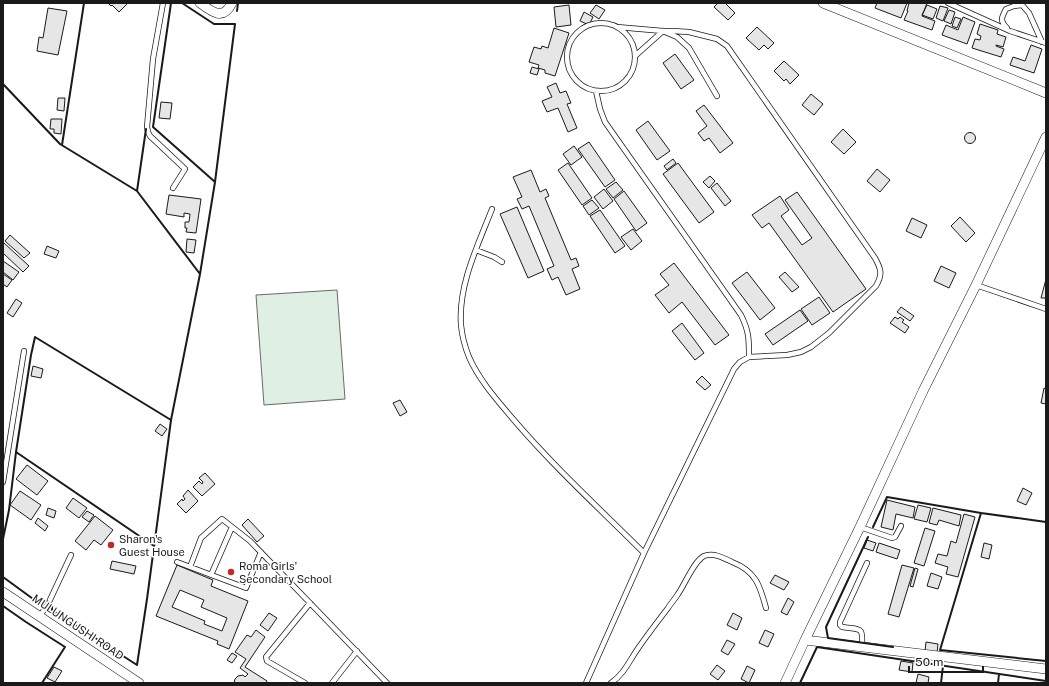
<svg xmlns="http://www.w3.org/2000/svg" width="1049" height="686" font-family="'Public Sans',sans-serif">
<style>
.green{fill:#e0efe3;stroke:#6a6a6a}
.building{fill:#e6e6e6;stroke:#1a1a1a;fill-rule:evenodd}
.lines{fill:none;stroke-linecap:round;stroke-linejoin:round}
.lane-casing{stroke:#1a1a1a;stroke-width:6}
.street-casing{stroke:#1a1a1a;stroke-width:10}
.lane{stroke:#fff;stroke-width:4.5}
.street{stroke:#fff;stroke-width:9}
.wall{stroke:#1a1a1a;stroke-width:2}
.poi-dot{fill:#c62828;stroke:#fff;stroke-width:1.5}
.labels{text-anchor:middle;stroke-width:3;stroke-linejoin:round;paint-order:stroke}
.poi-label{font-size:11px;fill:#1a1a1a;stroke:#fff;text-anchor:start}
.street-label{font-size:11px;fill:#1a1a1a;stroke:#fff}
</style>
<rect width="100%" height="100%" fill="#fff"/>
<path class="green" d="M337,290l8,109 -81,6 -8,-110z"/>
<path class="building" d="M108,3h20l-9,9 -7,-7 -1,1z
M718,3h7l10,10 -7,7 -14,-13z
M877,3h30l-6,15 -26,-10z
M909,3h18l-5,13 13,5 -3,9 -28,-10 4,-9h-1z
M569,5l2,20 -15,2 -2,-20z
M596,5l9,5 -6,9 -9,-6z
M927,5l10,4 -4,10 -11,-4z
M940,6l8,2 -5,13 -7,-3z
M48,8l19,3 -9,44 -21,-4 2,-14 4,1z
M949,10l6,2 -4,12 -7,-3z
M584,12l9,5 -4,8 -9,-4z
M955,17l6,2 -4,9 -5,-2z
M963,17l12,5 -8,22 -25,-9 4,-10 12,5z
M980,24l18,6 -1,4 9,3 -3,10 -7,-2v1l8,3 -3,8 -29,-9 3,-9 5,1 1,-4 -4,-2z
M757,27l17,16 -6,6 -4,-4 -5,5 -13,-12z
M554,28l15,5 -14,43 -10,-3v-3l-7,-2 1,-3 -10,-3 5,-15 7,2 1,-3 6,2z
M1031,45l11,4 -8,24 -24,-8 3,-8 12,4z
M675,54l19,26 -13,9 -18,-26z
M784,61l15,14 -9,9 -4,-5 -2,2 -10,-10z
M532,67l7,2 -2,6 -7,-2z
M556,83l4,10 6,-2 5,12 -4,1 10,24 -9,4 -10,-24 -11,4 -5,-11 10,-4 -5,-10z
M811,94l12,10 -9,11 -12,-10z
M58,98h7l-1,13 -7,-1z
M161,102l11,1 -2,16 -11,-1z
M704,105l29,38 -13,10 -11,-15 -5,3 -6,-8 9,-7 -11,-15z
M51,119h11l-1,15 -7,-1v-4h-4z
M648,121l22,30 -13,9 -21,-30z
M843,129l13,13 -12,12 -13,-12z
M964.5 138a5.5 5.5 0 1 1 11 0a5.5 5.5 0 1 1-11 0Z
M589,142l26,38 -10,7 -27,-38z
M574,146l8,11 -11,8 -8,-11z
M673,159l3,4 -9,7 -3,-4z
M568,163l24,35 -10,7 -24,-35z
M678,163l36,49 -15,11 -36,-49z
M877,169l13,11 -10,12 -13,-11z
M531,170l9,22 6,-3 3,7 -4,2 26,62 5,-2 3,8 -7,3 8,20 -14,6 -8,-18 -6,3 -5,-11 7,-3 -25,-60 -7,3 -5,-10 5,-2 -9,-20z
M710,176l5,5 -6,7 -6,-6z
M616,182l7,8 -10,8 -7,-9z
M717,183l14,18 -6,5 -14,-18z
M604,189l9,12 -10,8 -9,-12z
M624,191l23,32 -11,8 -22,-32z
M797,192l69,97 -33,23 -64,-89 -7,5 -10,-13 28,-19 9,14 -8,6 21,29 10,-7 -27,-38z
M169,195l32,4 -5,34 -10,-1 1,-4h-2v-6h4l1,-8 -6,-1v4l-18,-3z
M592,200l7,8 -10,7 -6,-9z
M517,207l27,64 -16,7 -28,-64z
M600,210l25,36 -10,7 -25,-37z
M960,217l15,16 -9,9 -15,-16z
M912,218l15,7 -6,13 -15,-7z
M633,229l9,12 -11,9 -10,-13z
M10,235l20,18 -6,5 -19,-17z
M187,239l9,1 -2,13 -8,-1z
M4,243l25,23 -6,6 -20,-19v-9z
M47,246l12,5 -3,7 -12,-4z
M3,261l16,11 -6,8 -10,-8z
M674,263l55,72 -14,10 -33,-43 -13,11 -14,-18 14,-10 -9,-11z
M941,266l15,7 -7,15 -15,-7z
M747,272l28,36 -15,12 -28,-37z
M785,272l14,15 -7,5 -13,-15z
M3,274l9,6 -5,7 -4,-3z
M1046,279v19h-5z
M819,297l11,16 -18,12 -11,-16z
M16,299l6,4 -9,14 -6,-4z
M901,307l13,9 -4,5 -13,-9z
M800,310l8,11 -35,24 -8,-11z
M895,317l3,2 2,-2 4,3 -2,2 7,5 -4,6 -15,-10z
M682,323l22,30 -9,7 -23,-29z
M33,366l10,3 -2,9 -10,-2z
M702,376l9,9 -6,5 -9,-8z
M1044,388l2,1v15l-5,-1z
M400,400l7,12 -7,4 -7,-13z
M160,424l7,5 -5,7 -7,-5z
M27,465l21,16 -11,14 -21,-16z
M205,473l10,11 -13,12 -9,-9 6,-6 3,3 1,-2 -4,-4z
M1023,488l9,5 -6,12 -9,-4z
M188,490l10,11 -12,12 -9,-9 5,-5 1,2 2,-2 -2,-3z
M20,491l21,14 -10,15 -21,-15z
M73,498l14,10 -8,10 -13,-10z
M887,500l28,7 -2,11 -17,-4 -3,16 -12,-3z
M918,505l13,3 -4,14 -13,-3z
M48,508l8,3 -2,7 -8,-3z
M933,508l28,7 -2,11 -20,-6 -2,5 -8,-2z
M87,511l7,4 -5,7 -7,-5z
M964,514l11,3 -17,60 -12,-3 2,-7 -13,-4 3,-9 9,2 4,-15 5,2z
M95,516l18,14 -12,15 -7,-5 -8,10 -11,-9z
M38,518l10,8 -3,5 -10,-8z
M248,519l16,17 -7,6 -15,-17z
M925,528l10,3 -11,35 -10,-3z
M867,540l9,3 -3,8 -9,-3z
M879,543l21,7 -3,9 -21,-7z
M984,543l8,2 -3,14 -8,-2z
M112,561l24,5 -2,8 -24,-5z
M177,565l36,15 -2,6 37,15 -19,48 -12,-5 1,-3 -62,-25zM180,590l24,10 -3,7 26,11 -5,13 -18,-7 1,-3 -33,-14z
M902,565l12,3 -15,49 -11,-3z
M915,568l3,1 -5,18 -3,-1z
M931,573l11,4 -4,12 -11,-3z
M775,575l14,7 -5,8 -14,-7z
M788,598l6,4 -7,13 -6,-3z
M269,613l8,5 -9,13 -8,-6z
M733,613l9,5 -5,12 -10,-5z
M256,630l9,7 -20,30 22,14 -1,2h-32l1,-4 3,-3 5,-1 2,2 3,-3 -8,-6 6,-9 -11,-7 12,-17 4,2z
M765,630l9,4 -6,13 -9,-4z
M727,640l8,4 -7,11 -7,-4z
M926,642l12,2 -1,9 -12,-2z
M232,653l5,3 -5,7 -5,-3z
M901,661l12,2 -1,9 -13,-2z
M717,665l8,6 -7,9 -8,-6z
M747,666l8,4 -6,13 -8,-4z
M54,667l8,4 -7,11 -8,-4z
M918,674l11,3 -1,6h-12z"/>
<g class="lines">
<defs>
<path id="lane" d="M163,3l-10,56 -6,68 1,5 2,4 35,33 -12,19
M948,3l62,28 36,12
M567 57a34 34 0 1 1 68 0a34 34 0 1 1-68 0Z
M1007,28c-7,-7 -6,-10 -1,-19l8,-3 8,-1 7,8 13,29
M665,32l12,5 12,11 28,48
M635,56l28,-25
M596,91l4,18 5,13 19,27 117,166c8,16 8,24 8,42
M492,209c-14,36 -34,76 -31,116 1,11 4,22 8,32 10,23 28,43 44,62 41,48 87,90 131,134
M476,250l18,7 8,5
M976,285l70,24
M3,482l21,-131
M860,527l32,11 3,-1 6,-11
M177,562l69,26 15,-36
M190,567l11,-29 21,-19 28,22 60,62 77,80
M211,575l21,-48
M40,616l9,-14 22,-47
M862,648c1,-22 0,-18 -20,-21l-2,-2v-3l27,-59
M305,683l-38,-22 -1,-4 44,-54
M332,683l25,-32
M586,683l58,-130 90,-184 6,-7 9,-5 38,-2 14,-3 10,-5 18,-14 47,-47c7,-12 5,-17 -1,-28l-148,-212 -10,-7 -28,-7 -16,-1h-10l-46,-4
M611,683c14,-10 18,-22 28,-36 9,-13 19,-26 29,-39 3,-5 7,-9 10,-14 7,-10 16,-33 26,-38 9,-4 20,2 28,6 24,9 28,24 34,46"/>
<path id="street" d="M200,3c12,9 23,18 32,0
M823,3l223,90
M3,592l136,91
M805,640l55,-113 63,-136 53,-106 70,-148
M785,683l20,-43 241,29"/>
</defs>
<use href="#lane" class="lane-casing"/>
<use href="#street" class="street-casing"/>
<use href="#lane" class="lane"/>
<use href="#street" class="street"/>
<path class="wall" d="M171,3l-18,124 62,55
M237,11l1,-8
M3,84l57,60 77,47 63,83
M62,145l22,-142
M137,191l9,-62
M16,452l138,94
M981,513l-41,137 106,11
M873,527l14,-30 94,16 65,9
M868,537l-42,90 2,11 65,9
M3,539l6,-29 7,-58 15,-97 4,-18 136,83
M3,577l37,27 5,-4 7,4v6l85,55 10,-66 24,-179 29,-146 15,-92 20,-158h-21l-32,-21
M3,606l23,16 39,25 -23,36
M800,683l17,-36 229,34
M941,683l2,-17
M998,683l1,-9"/>
</g>
<g class="poi-dot">
<circle cx="111" cy="545" r="4"/>
<circle cx="231" cy="572" r="4"/>
</g>
<g class="labels">
<g class="poi-label">
<text x="119" y="543">Sharon's<tspan x="119" dy="13">Guest House</tspan></text>
<text x="239" y="570">Roma Girls'<tspan x="239" dy="13">Secondary School</tspan></text>
</g>
<g class="street-label">
<text transform="translate(78 627) rotate(34)" y="4">MULUNGUSHI ROAD</text>
</g>
</g>
<rect width="1049" height="686" fill="none" stroke="#1a1a1a" stroke-width="8"/>
<path d="M909 666v6h74v-6" fill="none" stroke="#1a1a1a" stroke-width="2"/>
<text x="915" y="666" font-size="12" fill="#1a1a1a" stroke="#ffffff" stroke-width="3" paint-order="stroke">50 m</text>
</svg>
